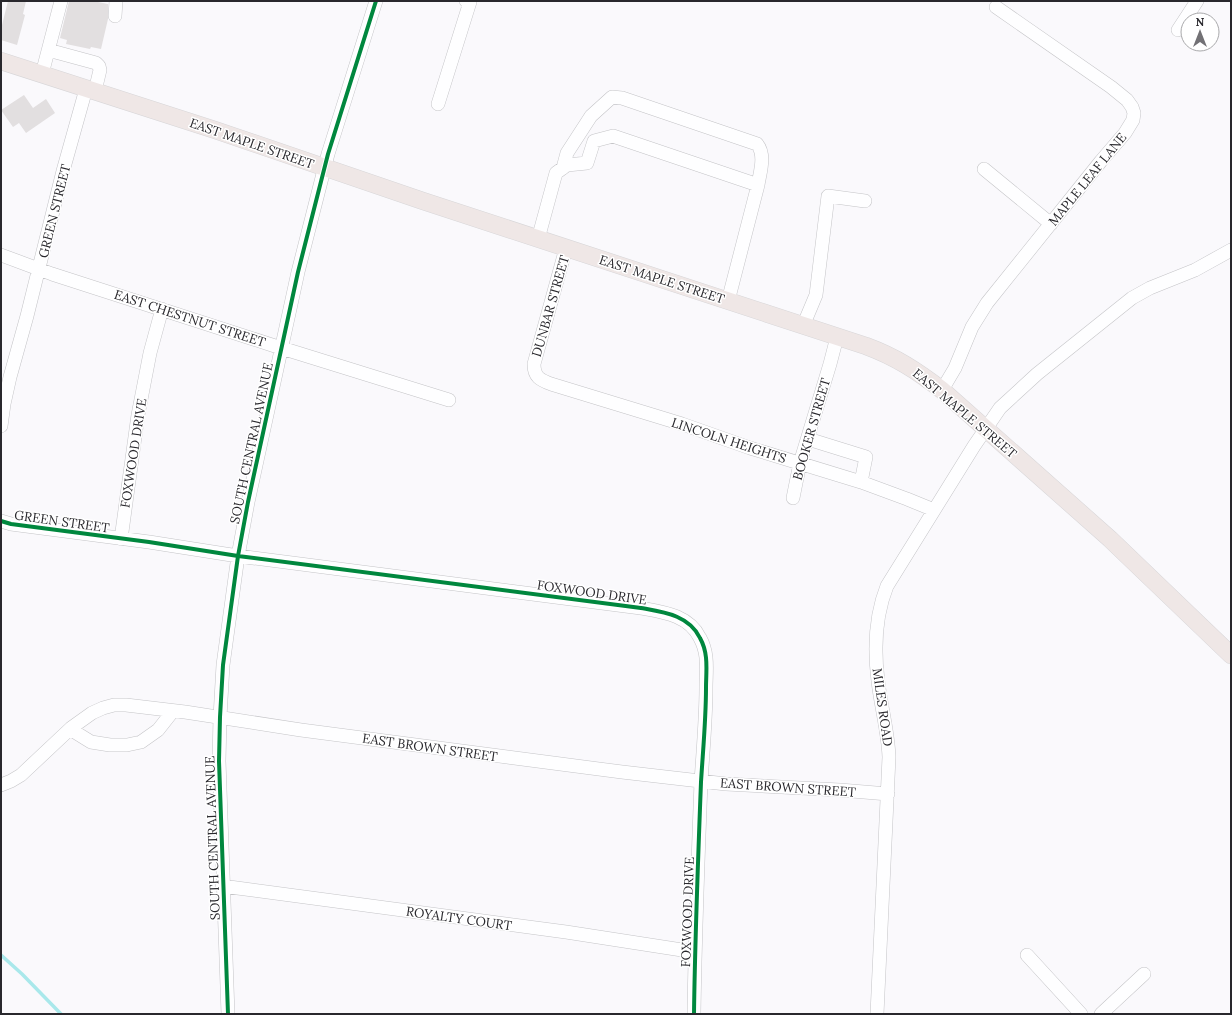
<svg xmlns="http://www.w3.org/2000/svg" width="1232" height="1015" font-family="Lora,serif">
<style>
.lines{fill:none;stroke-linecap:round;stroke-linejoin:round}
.stream{stroke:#a9e8eb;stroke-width:3.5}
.building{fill:#e2dfe0}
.minor-casing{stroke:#c4c4c7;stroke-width:14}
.major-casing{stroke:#d7d6d8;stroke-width:18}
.minor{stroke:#fefeff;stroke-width:13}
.major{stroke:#efe7e6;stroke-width:17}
.cycleway-casing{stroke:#fff;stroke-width:6}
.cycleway{stroke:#00873e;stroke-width:4}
.labels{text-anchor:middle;stroke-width:3;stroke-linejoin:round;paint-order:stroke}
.street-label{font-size:13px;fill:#29282d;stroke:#fff}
</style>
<rect width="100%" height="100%" fill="#faf9fc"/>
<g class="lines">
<path class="stream" d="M1,955l21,19 39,40"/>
</g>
<path class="building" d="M8,1h18l-3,13 2,1 -8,30 -16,-5v-11z
M69,1h24l15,3v15l-7,30 -10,-2 -1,2 -24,-5 1,-4 -7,-2z
M24,95l9,13 13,-9 9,14 -29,20 -7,-10 -6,4 -12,-17z"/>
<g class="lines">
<defs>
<path id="minor" d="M115,16l1,-15
M1178,30l19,-29
M48,50l48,13 3,3 1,4 -5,21
M42,74l19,-73
M438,104l32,-102 -4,-1
M563,168l4,-15 24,-37 21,-19 10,1 135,46c9,11 3,28 1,41
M984,169l67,55
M538,239l18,-66 11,-8 20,-2 7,-22 19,-5 145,49 -30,116
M566,248l-32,116c0,13 6,16 17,20l131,40 68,24 111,34 46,17 27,11
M1,255l51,19 223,72 174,54
M803,326l13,-31 12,-99 37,5
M942,390l13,-22 17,-41 15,-24 114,-142 24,-28 8,-13 1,-7 -2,-6 -5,-7 -16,-13 -115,-80
M1,426l3,-22 6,-27 17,-61 36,-145 23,-82
M808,439l58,18 -5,25
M793,498l7,-35 30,-99 7,-27
M1,521l10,3 138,18 89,14 403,52c22,4 48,7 59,30 9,16 6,33 6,50 0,31 -3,62 -5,94 -3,77 -6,155 -7,232
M121,539l17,-124 12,-62 12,-44
M70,729l21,13 19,3h17l14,-3 17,-12 15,-19
M1,785l10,-4 10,-6 50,-47 21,-15 11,-5 11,-3h12l59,7 116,18 321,42 104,12 114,6 48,4
M222,886l344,46 129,20
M1027,955l54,59
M228,1014l-9,-253 1,-44 3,-52 15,-109 10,-54 50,-230 30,-118 48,-153
M877,1014l12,-257c-1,-26 -8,-50 -11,-76 -4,-32 -3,-65 9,-95l87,-140 26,-38 37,-34 95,-76 18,-10 45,-18 36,-20
M1101,1014l43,-40"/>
<path id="major" d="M1,61l214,69 208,71 443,145c30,11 51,25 76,44l168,149 121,116"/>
</defs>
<use href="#minor" class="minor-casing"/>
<use href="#major" class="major-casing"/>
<use href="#minor" class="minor"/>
<use href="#major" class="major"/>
<defs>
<path id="cycleway" d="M1,521l10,3 138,18 89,14 403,52c22,4 48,7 59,30 9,16 6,33 6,50 0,31 -3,62 -5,94 -3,77 -6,155 -7,232
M228,1014l-9,-253 1,-44 3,-52 15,-109 10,-54 50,-230 30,-118 48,-153"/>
</defs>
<use href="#cycleway" class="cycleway-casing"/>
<use href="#cycleway" class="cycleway"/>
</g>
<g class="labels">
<g class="street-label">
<text transform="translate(252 143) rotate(19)" y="5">EAST MAPLE STREET</text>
<text transform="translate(1087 179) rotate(-51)" y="5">MAPLE LEAF LANE</text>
<text transform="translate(54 211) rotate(-76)" y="5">GREEN STREET</text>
<text transform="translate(662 279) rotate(18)" y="5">EAST MAPLE STREET</text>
<text transform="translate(550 306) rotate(-74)" y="5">DUNBAR STREET</text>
<text transform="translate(190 318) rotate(18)" y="5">EAST CHESTNUT STREET</text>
<text transform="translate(965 413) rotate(40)" y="5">EAST MAPLE STREET</text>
<text transform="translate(811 429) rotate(-74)" y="5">BOOKER STREET</text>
<text transform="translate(729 440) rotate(18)" y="5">LINCOLN HEIGHTS</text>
<text transform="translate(251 443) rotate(-78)" y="5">SOUTH CENTRAL AVENUE</text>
<text transform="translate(133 453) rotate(-81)" y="5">FOXWOOD DRIVE</text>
<text transform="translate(62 521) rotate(8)" y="5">GREEN STREET</text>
<text transform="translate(592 592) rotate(8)" y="5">FOXWOOD DRIVE</text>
<text transform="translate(883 707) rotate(82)" y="5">MILES ROAD</text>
<text transform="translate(430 747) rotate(8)" y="5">EAST BROWN STREET</text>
<text transform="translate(788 787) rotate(4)" y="5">EAST BROWN STREET</text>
<text transform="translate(212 838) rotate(-92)" y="5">SOUTH CENTRAL AVENUE</text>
<text transform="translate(687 912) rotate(-88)" y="5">FOXWOOD DRIVE</text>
<text transform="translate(459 918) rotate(8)" y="5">ROYALTY COURT</text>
</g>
</g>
<rect width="1232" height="1015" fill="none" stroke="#29282d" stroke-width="4"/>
<g transform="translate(1200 32)"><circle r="19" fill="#ffffff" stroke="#a9a9ab"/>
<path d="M0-3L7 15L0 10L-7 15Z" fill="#727175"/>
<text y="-6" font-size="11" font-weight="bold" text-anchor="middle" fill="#29282d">N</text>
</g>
</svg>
